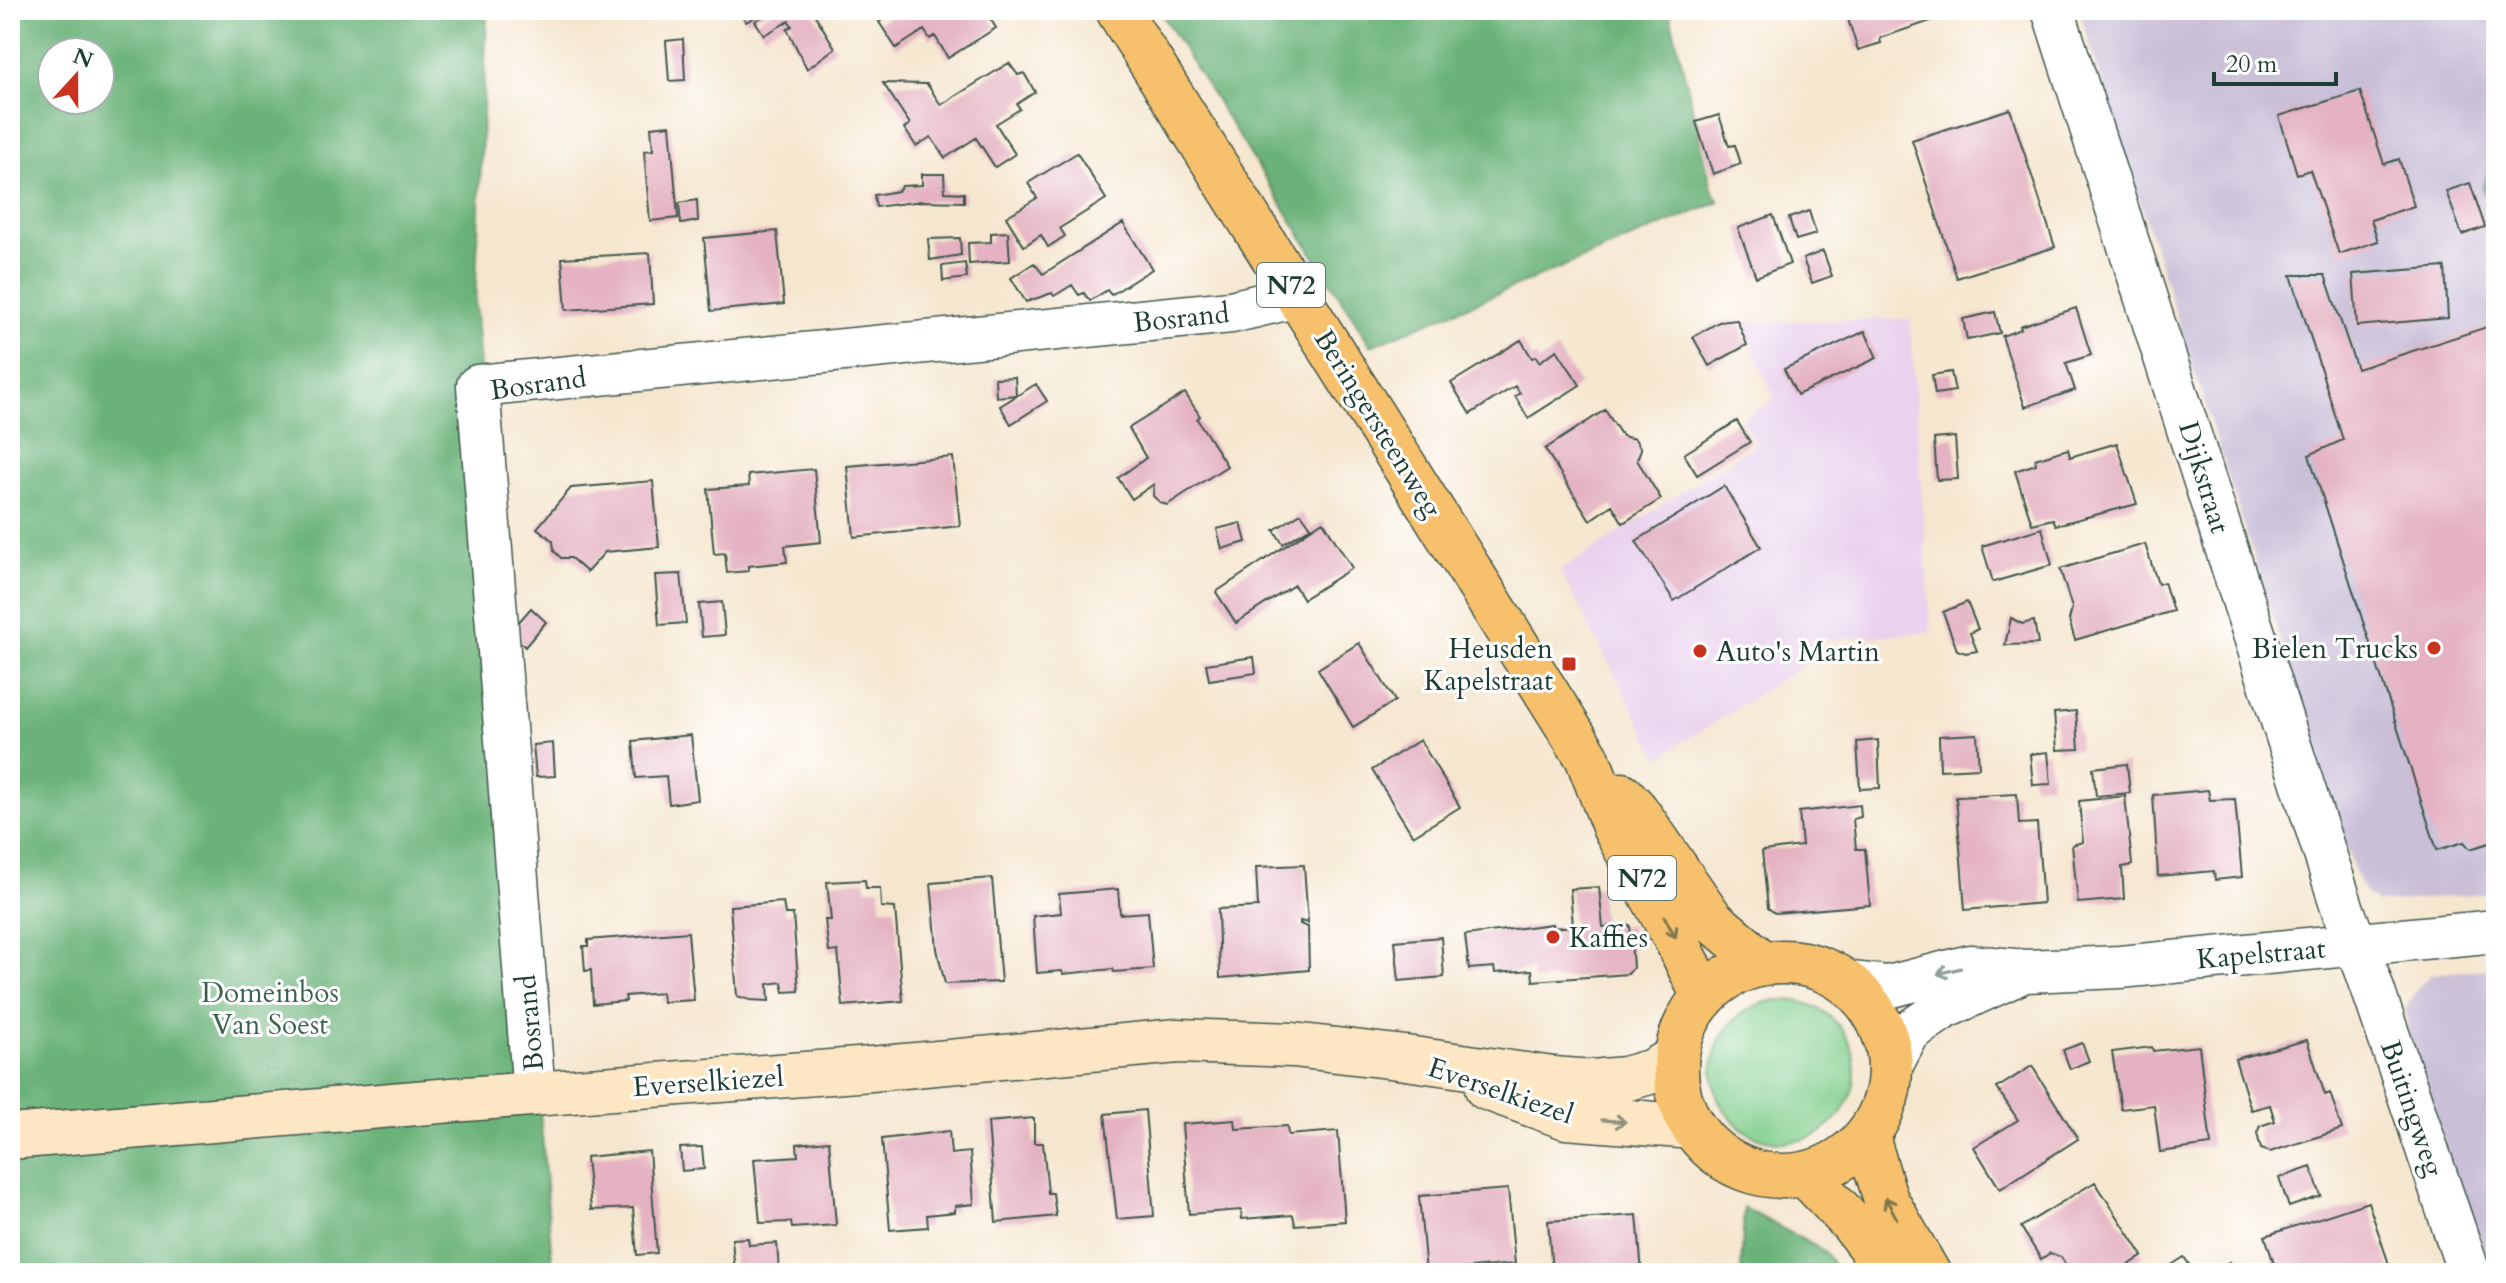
<svg xmlns="http://www.w3.org/2000/svg" width="2506" height="1283" font-family="Cardo,serif">
<style>
.built{fill:#e9d2ed}
.industrial{fill:#c9bfd7}
.green{fill:#83cf8e;stroke:#518661;stroke-width:2}
.forest{fill:#6ab279;stroke:#447856;stroke-width:2;fill-rule:evenodd}
.building{fill:#e4b2c2}
.lines{fill:none;stroke-linecap:round;stroke-linejoin:round}
.street-casing{stroke:#3f564b;stroke-width:45}
.secondary-casing{stroke:#3f564b;stroke-width:47}
.primary-casing{stroke:#3f564b;stroke-width:47}
.street{stroke:#fff;stroke-width:42}
.secondary{stroke:#fce6c4;stroke-width:44}
.primary{stroke:#f7c06c;stroke-width:44}
.oneway{stroke:#80784d}
.oneway2{stroke:#8f9e9a}
.oneway3{stroke:#8e927c}
.poi-dot{fill:#c8321e;stroke:#fff;stroke-width:3}
.labels{text-anchor:middle;stroke-width:6;stroke-linejoin:round;paint-order:stroke}
.shield{fill:#fff;stroke:#627771;stroke-width:2}
.shield-label{font-size:26px;font-weight:bold;fill:#1f3d34}
.street-label{font-size:28px;fill:#1f3d34;stroke:#fff}
.poi-label{font-size:28px;fill:#1f3d34;stroke:#fff;text-anchor:end}
.park-label{font-size:28px;fill:#38624a;stroke:#fff}
</style>
<rect width="100%" height="100%" fill="#fff"/>
<filter id="ink" filterUnits="userSpaceOnUse"><feTurbulence type="fractalNoise" baseFrequency=".0125" numOctaves="2"/><feDisplacementMap in="SourceGraphic" scale="16" xChannelSelector="R" yChannelSelector="G"/><feConvolveMatrix kernelMatrix="1 2 1 2 8 2 1 2 1" color-interpolation-filters="sRGB"/></filter>
<filter id="wash" filterUnits="userSpaceOnUse"><feTurbulence type="fractalNoise" baseFrequency=".006" numOctaves="4" result="noise"/><feDisplacementMap in="SourceGraphic" scale="32" xChannelSelector="R" yChannelSelector="G"/><feGaussianBlur stdDeviation="1.8" result="paint"/><feColorMatrix in="noise" values="0 0 0 0 0 0 0 0 0 0 0 0 0 0 0 0 0 1.4 0 .05"/><feComposite in="paint" operator="in"/></filter>
<g filter="url(#wash)">
<rect width="100%" height="100%" fill="#f5e6cf"/>
<path class="built" d="M1910,319l21,313 -112,8v15l-160,103 -99,-187 196,-127 -15,-25 34,-20 -34,-77z"/>
<path class="industrial" d="M2079,10h417v142l-14,37 14,23v681l-119,10 -11,-9 -11,-20z
M2496,968v305h-9l-79,-240 -3,-24 16,-25 11,-10z"/>
<path class="green" d="M1713 1071a71 71 0 1 1 142 0a71 71 0 1 1-142 0Z"/>
<path class="forest" d="M10,10h498l-21,4 -12,290 78,969h-543zM52,52h48v48h-48z
M1159,10h510l43,179 7,13 -348,144z
M2496,152v60l-14,-23z
M1744,1208l80,43 15,22h-98z"/>
<g id="blocks">
<path class="building" d="M739,10h29l-22,12z
M774,10h38l23,38 -28,21 -20,-40 5,-3 -3,-5 -25,14 -9,-14z
M898,10h87l11,18 -48,30 -13,-22 -5,3 -6,-9 -28,18 -17,-26z
M1857,10h70l4,11 -51,17 1,5 -23,7 -10,-31 10,-4z
M683,39l2,41 -16,1 -3,-40z
M1009,63l9,12 6,-2 11,19 -18,12 3,5 -24,15 19,30 -20,13 -19,-29 -31,20 -14,-21 -15,9 -12,-18 6,-4 -27,-41 44,1 14,21z
M2360,91l24,73 15,-5 15,47 -43,14 7,21 -39,13 -29,-84 -13,4 -18,-58z
M2010,109l45,138 -98,31 -45,-138z
M1719,115l10,31 6,-1 6,19 -28,10 -17,-52z
M670,125l8,93 -28,3 -6,-70 9,-1 -2,-23z
M1077,153l29,46 -46,29 5,8 -17,11 -7,-12 -17,11 -18,-29 31,-19 -9,-15z
M922,174h22l1,18 19,1v9l-42,-1 -46,6 -2,-12 24,-4 4,-5 20,-1z
M2470,183l15,44 -23,8 -16,-44z
M697,200l1,21 -17,3 -2,-21z
M1809,211l7,23 -20,6 -7,-22z
M1773,215l17,49 -34,13 -18,-49z
M1123,223l29,46 -41,26 -4,-5 -17,11 -6,-8 -5,2 -7,-10 -18,11 -2,-3 -26,9 -15,-24 23,-15 9,11z
M777,231l7,73 -73,7 -7,-73z
M1008,232l2,29 -41,3 -1,-21 23,-1v-9z
M960,238l1,17 -31,5 -2,-21z
M1823,251l9,25 -20,7 -9,-24z
M650,253l3,51 -87,6 -4,-52z
M965,263l2,15 -24,3 -1,-15z
M2445,267l3,51 -91,8 -4,-52z
M2291,275h34l32,94 139,-45v517l-26,8 -6,-7 -27,8 -128,-395 34,-15z
M2076,308l15,47 -25,8 9,27 -50,17 -23,-71 19,-7 -1,-3z
M1995,312l5,21 -33,7 -4,-21z
M1737,320l10,25 -38,21 -16,-29 26,-15z
M1865,331l12,27 -80,37 -13,-26z
M1521,340l11,18 4,-2 3,6 18,-12 23,35 -52,33 -13,-22 5,-3 -5,-7 -45,28 -19,-31z
M1951,372l4,19 -20,3 -3,-19z
M1015,377l1,18 -20,2 -1,-19z
M1036,384l11,17 -36,23 -11,-18z
M1185,393l15,23 -3,3 30,47 -60,39 -6,-2 -8,-7 1,-12 -22,15 -14,-21 28,-20 -17,-30z
M1605,410l17,26 13,3 6,10 -4,11 24,39 -38,24 -11,-18 -22,15 -45,-71z
M1737,421l13,21 -53,33 -13,-21z
M1955,437l3,42 -21,1 -3,-41z
M2117,443l20,61 -81,21 -3,-6 -21,5 -17,-53 21,-7 -1,-5 33,-10 2,8z
M953,457l7,69 -106,11 -7,-71z
M814,469l7,73 -36,4 2,16 -39,4v5l-21,2 -2,-20 -11,1 -6,-65 41,-3 -1,-11z
M653,481l6,66 -54,5 -18,20 -16,-14h-10l-7,-7 -1,-10 -16,-13 34,-40z
M1724,486l37,61 -87,54 -38,-60z
M1301,513l10,14 -28,17 -9,-14z
M1323,521l29,47 -49,31 -9,-14 -58,38 -20,-31z
M1241,523l5,19 -24,7 -5,-20z
M2042,528l10,37 -59,17 -11,-36z
M2145,544l13,40 6,-2 9,29 -98,29 -6,-20 3,-12 -12,-39z
M681,574l5,49 -27,2 -4,-50z
M722,602l3,33 -23,2 -3,-33z
M1967,602l11,27 -8,4 7,18 -11,2 -9,-3 -14,-38z
M531,608l15,14 -21,25 -15,-15z
M2011,618l11,6 12,-3 4,23 -33,1z
M1359,643l36,58 -42,26 -35,-58z
M1254,657l2,16 -47,7 -3,-16z
M2076,711l3,38 -22,1 -3,-37z
M1977,734l2,34 -39,2 -1,-34z
M691,735l7,65 -29,4 -3,-28 -30,2 -3,-37z
M1420,740l40,67 -47,29 -41,-66z
M1878,740l2,48 -20,1 -3,-47z
M553,743l2,33 -19,1 -3,-32z
M2048,752l3,32 -18,1 -3,-31z
M2127,764l3,29 -34,3 -3,-28z
M2208,790l2,10 25,-1 7,78 -27,3 -1,-9 -56,5 -5,-81z
M2017,794l2,30 18,-1 6,80 -78,7 -9,-113z
M2125,796l7,69 -10,2 2,32 -46,4 -6,-58 11,-3 -4,-41z
M1860,805l1,12 -8,2 3,30h9l5,56 -95,8 -7,-5 -6,-57 40,-5 -3,-34z
M1304,865l4,58 -8,-2v3l8,3 1,43 -89,8 -2,-69 40,-2 -2,-40z
M992,878l9,104 -56,2 -8,-35 -6,-66z
M865,880l1,8h14l1,19 14,1 8,93 -60,5 -5,-55 -9,1 -4,-32h6l-4,-38z
M1599,887l4,40 27,-2 3,43 -5,6 -95,7 -1,-11 -37,3 -1,-6 -25,2 -4,-34 87,-11v4l21,-2 -3,-37z
M1118,889l2,25 28,-2 5,57 -39,3 -1,-3 -50,5 -1,-3 -25,2 -4,-57 28,-3 -2,-19z
M783,902l2,12h8l6,77 -15,1 -2,-10 -14,2 1,17 -19,-1 -13,-4 -7,-90z
M688,932l6,68 -31,2 -1,-9 -37,3 1,5 -33,3 -2,-34 -6,1 -2,-25h5v-6z
M1441,937l3,40 -45,4 -4,-40z
M2307,1040l18,55 5,-2 12,36 -72,23 -9,-3 -4,-16 3,-7 15,-5 -5,-16 -19,5 -16,-51z
M2082,1043l7,18 -19,8 -7,-19z
M2199,1046l12,99 -51,7 -6,-47 -33,4 -9,-57 40,-5 1,4z
M2032,1066l46,73 -78,50 -26,-42 44,-27 -21,-32z
M1145,1110l9,106 -37,3 -12,-105z
M1034,1118v25h9l5,50h5l3,23 -60,6 -8,-100z
M1235,1120l1,9 51,-3 1,9 50,-4 7,90 -50,4 -2,-10 -51,4 -1,-9 -52,4 -7,-90z
M949,1131l2,23 19,-2 4,52 -19,2v6l-28,3 1,12 -38,3 -8,-91z
M829,1141l7,84 -44,3 -1,-6 -31,1 -6,-64 44,-3 -1,-12z
M702,1147l2,22 -22,2 -2,-23z
M649,1151l8,102 -20,2 -4,-47 -42,2 -5,-53z
M2311,1167l10,29 -32,11 -10,-29z
M2095,1182l48,74 -27,17h-45l-10,-16 -11,-4 -9,6 -20,-32z
M1508,1189l7,75 -89,8 -7,-76z
M2368,1202l24,71h-61l-3,-8 -26,8h-25l-12,-37z
M1637,1215l5,58h-90l-4,-52z
M748,1238l1,7 28,-2 2,29 -44,1 -3,-34z
M2184,1257l11,16h-36z
M2229,1262l6,11h-25z"/>
</g>
</g>
<g filter="url(#ink)">
<use href="#blocks" fill-opacity="0" stroke="#3f564b" stroke-width="2"/>
<g class="lines">
<defs>
<path id="street" d="M2053,10l291,903 23,59 102,301
M1845,982l43,5 82,-21 56,5 94,-4 376,-36
M1891,1066l18,-34 35,-24 78,-36
M534,1094l-56,-708 753,-74 67,-16"/>
<path id="secondary" d="M1487,1088l79,29 127,10
M10,1137l442,-37 419,-31 307,-28 115,4 113,13 147,21 39,3 33,-3 28,-8 23,-13"/>
<path id="primary" d="M1118,10l469,747 28,72 63,114 26,54
M1622,795l14,15 76,110 52,44
M1676 1069a107 107 0 1 1 214 0a107 107 0 1 1-214 0Z
M1867,1137l19,63 42,73
M1806,1175l45,47 39,51"/>
</defs>
<use href="#street" class="street-casing"/>
<use href="#secondary" class="secondary-casing"/>
<use href="#primary" class="primary-casing"/>
<use href="#street" class="street"/>
<use href="#secondary" class="secondary"/>
<use href="#primary" class="primary"/>
</g>
<defs><path id="oneway-shaft" d="M-6 0H5M1.5-3L5.5 0L1.5 3" fill="none" stroke-width="1.6" stroke-linecap="round" stroke-linejoin="round" transform="scale(2)"/></defs>
<g class="oneway">
<use href="#oneway-shaft" transform="translate(1670 927) rotate(61)"/>
<use href="#oneway-shaft" transform="translate(1891 1208) rotate(-118)"/>
</g>
<use class="oneway2" href="#oneway-shaft" transform="translate(1949 971) rotate(166)"/>
<use class="oneway3" href="#oneway-shaft" transform="translate(1614 1121) rotate(5)"/>
</g>
<g class="poi-dot">
<circle cx="2434" cy="648" r="8"/>
<circle cx="1700" cy="651" r="8"/>
<rect x="1561" y="656" width="16" height="16" rx="4"/>
<circle cx="1553" cy="937" r="8"/>
</g>
<g class="labels">
<g class="shield">
<rect x="1257" y="263" width="68" height="44" rx="6"/>
<rect x="1608" y="856" width="68" height="44" rx="6"/>
</g>
<g class="shield-label">
<text x="1291" y="294">N72</text>
<text x="1642" y="887">N72</text>
</g>
<g class="street-label">
<text transform="translate(1181 317) rotate(-6)" y="10">Bosrand</text>
<text transform="translate(538 383) rotate(-8)" y="10">Bosrand</text>
<text transform="translate(1379 423) rotate(58)" y="10">Beringersteenweg</text>
<text transform="translate(2205 477) rotate(73)" y="10">Dijkstraat</text>
<text transform="translate(2261 953) rotate(-5)" y="10">Kapelstraat</text>
<text transform="translate(529 1023) rotate(-95)" y="10">Bosrand</text>
<text transform="translate(708 1081) rotate(-4)" y="10">Everselkiezel</text>
<text transform="translate(1501 1090) rotate(19)" y="10">Everselkiezel</text>
<text transform="translate(2413 1108) rotate(71)" y="10">Buitingweg</text>
</g>
<g class="poi-label">
<text x="1553" y="658">Heusden<tspan x="1553" dy="32">Kapelstraat</tspan></text>
<text x="2418" y="658">Bielen Trucks</text>
<text x="1716" y="661" text-anchor="start">Auto's Martin</text>
<text x="1569" y="947" text-anchor="start">Kaffies</text>
</g>
<g class="park-label">
<text x="270" y="1002">Domeinbos<tspan x="270" dy="32">Van Soest</tspan></text>
</g>
</g>
<rect width="2506" height="1283" fill="none" stroke="#fff" stroke-width="40"/>
<g transform="translate(76 76) rotate(21)"><circle r="38" fill="#ffffff" stroke="#a5b1ae" stroke-width="2"/>
<path d="M0-6L14 30L0 20L-14 30Z" fill="#c8321e"/>
<text y="-12" font-size="22" font-weight="bold" text-anchor="middle" fill="#1f3d34">N</text>
</g>
<path d="M2214 72v12h122v-12" fill="none" stroke="#1f3d34" stroke-width="4"/>
<text x="2226" y="72" font-size="24" fill="#1f3d34" stroke="#ffffff" stroke-width="6" paint-order="stroke">20 m</text>
</svg>
